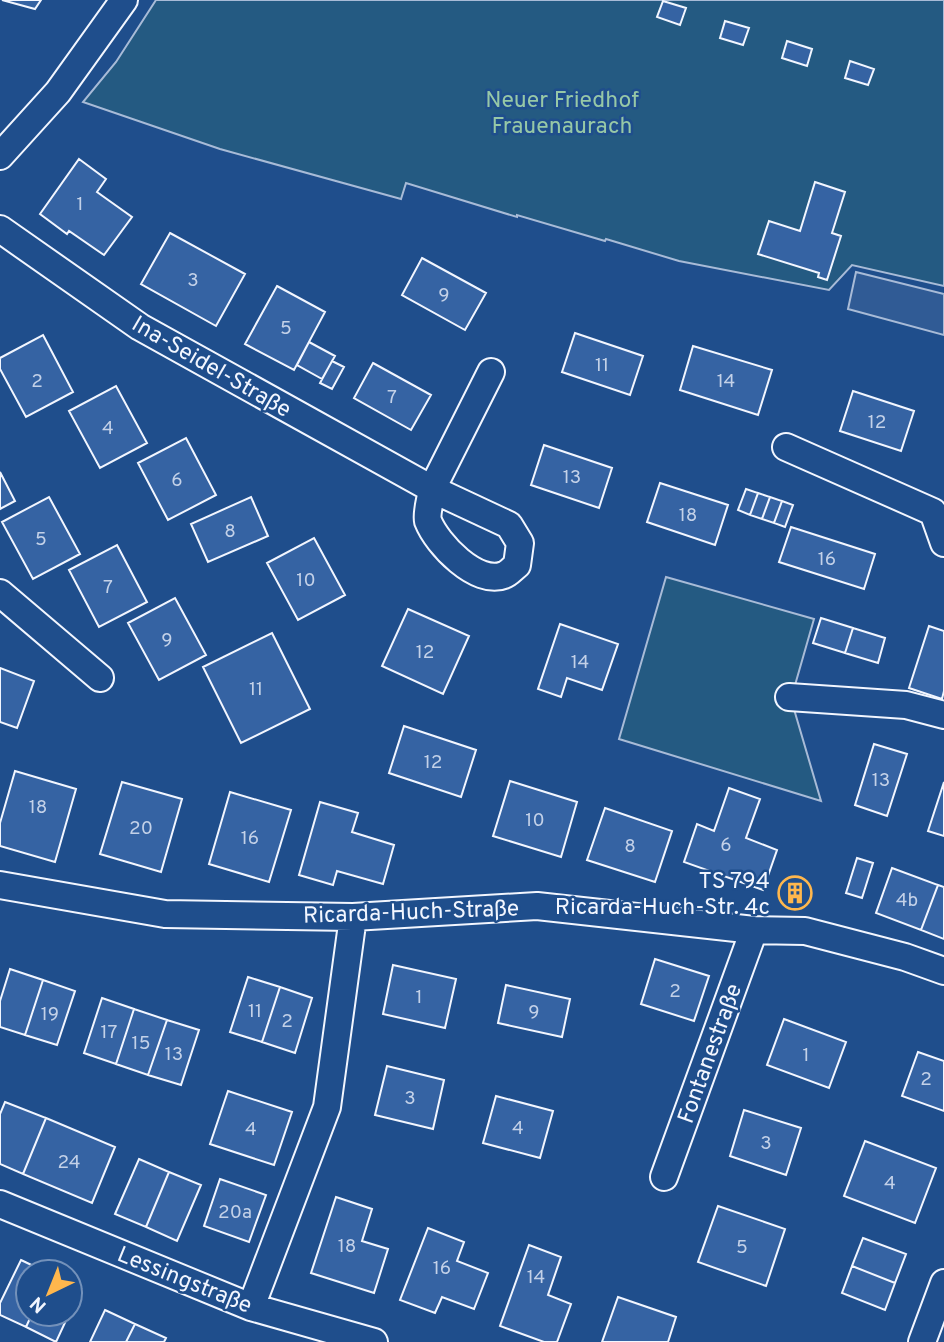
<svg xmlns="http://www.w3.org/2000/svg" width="944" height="1342" font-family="Overpass,sans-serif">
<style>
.green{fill:#245a82;stroke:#a8bbd7;stroke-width:2}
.parking{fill:#305b95;stroke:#a8bbd7;stroke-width:2}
.building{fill:#3563a3;stroke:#f2f6ff;stroke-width:2}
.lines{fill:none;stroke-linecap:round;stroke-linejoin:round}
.minor-casing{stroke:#f2f6ff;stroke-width:30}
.minor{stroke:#1f4e8c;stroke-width:26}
.labels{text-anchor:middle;stroke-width:5;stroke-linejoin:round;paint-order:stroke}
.number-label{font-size:19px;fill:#c3d1e8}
.park-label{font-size:23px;fill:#97c8a6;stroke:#1f4e8c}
.street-label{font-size:23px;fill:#f2f6ff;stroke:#1f4e8c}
.poi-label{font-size:23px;fill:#f2f6ff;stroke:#1f4e8c;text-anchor:end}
</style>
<rect width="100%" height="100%" fill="#1f4e8c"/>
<path class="green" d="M156,0h788v286l-92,-21 -23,25 -150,-29 -73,-22 -1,2 -88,-26v2l-111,-34 -5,16 -181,-50 -137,-47 33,-40z
M666,577l148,42 -23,80 30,102 -202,-62z"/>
<path class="parking" d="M856,272l88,22v41l-96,-26z"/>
<path class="building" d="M2,0h39l-6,9z
M663,1l23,7 -6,17 -23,-8z
M725,21l24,7 -6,17 -23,-7z
M787,41l25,8 -5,17 -25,-8z
M850,61l24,8 -6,16 -23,-7z
M79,159l27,20 -9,13 35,25 -28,38 -35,-24 -2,3 -27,-20z
M815,182l30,10 -13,41 9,3 -14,44 -9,-3 1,-4 -61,-19 11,-33 31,10z
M170,233l75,41 -29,52 -75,-42z
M422,258l64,35 -21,37 -63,-35z
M277,286l48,26 -31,58 -49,-26z
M575,333l68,23 -13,39 -68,-23z
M43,335l30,57 -47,25 -26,-48v-11z
M309,342l26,14 -13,23 -25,-14z
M693,346l79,24 -14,45 -78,-25z
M332,361l12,6 -12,22 -12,-6z
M373,363l58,32 -20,35 -57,-32z
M116,386l31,57 -47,25 -31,-57z
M853,391l61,20 -13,40 -61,-20z
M186,438l30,57 -48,25 -30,-57z
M544,445l68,23 -13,40 -68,-23z
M0,472l15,29 -15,8z
M660,483l68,22 -13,40 -68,-23z
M746,489l12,4 -8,22 -12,-5z
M758,493l12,4 -8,22 -12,-4z
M49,497l31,57 -47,25 -31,-57z
M251,497l17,39 -60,26 -17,-38z
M770,497l12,4 -8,22 -12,-4z
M782,501l11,4 -8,22 -11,-4z
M791,527l84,27 -11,35 -85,-27z
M314,538l31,57 -47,25 -31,-57z
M117,545l30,57 -48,25 -30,-57z
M175,598l31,57 -47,25 -31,-57z
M408,609l61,27 -26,58 -61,-28z
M821,618l32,10 -8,25 -32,-10z
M560,624l58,20 -16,46 -35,-12 -6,19 -23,-8z
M929,626l15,5v60l-2,8 -33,-11z
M853,628l32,10 -7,25 -33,-10z
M272,633l38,76 -69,34 -38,-76z
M0,668l34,13 -17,47 -17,-6z
M404,726l72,24 -15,47 -72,-24z
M874,744l33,10 -20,62 -32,-11z
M15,771l61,18 -21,73 -55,-16v-23z
M510,781l67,21 -16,55 -68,-21z
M122,782l60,17 -21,73 -61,-18z
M944,782v54l-16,-5z
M729,788l31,11 -14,39 31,12 -14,40 -79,-28 13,-38 17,7z
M230,792l61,18 -22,72 -60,-18z
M320,802l38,11 -6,19 42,13 -11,39 -46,-13 -4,14 -34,-10z
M605,808l67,23 -17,51 -68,-22z
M857,858l16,5 -11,35 -16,-5z
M892,868l46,17 -17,45 -45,-17z
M787,883l20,5 -4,14 -20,-5z
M938,885l6,2v52l-23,-9z
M655,959l54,17 -15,45 -53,-17z
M393,965l63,14 -11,49 -62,-14z
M10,969l33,11 -18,55 -25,-8v-26z
M248,977l32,10 -18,55 -32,-10z
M43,980l32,11 -18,54 -32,-10z
M506,985l64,14 -8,38 -64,-14z
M280,987l32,11 -17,55 -33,-11z
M102,998l32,11 -18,55 -32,-11z
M134,1009l33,11 -19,55 -32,-11z
M784,1019l62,23 -17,46 -62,-23z
M167,1020l32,10 -18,55 -33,-10z
M918,1052l26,9v50l-42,-15z
M387,1066l57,14 -11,49 -58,-14z
M228,1091l64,21 -18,53 -64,-21z
M496,1096l57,15 -13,47 -57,-15z
M5,1102l41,16 -23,56 -23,-10v-50z
M744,1110l57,18 -15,47 -56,-19z
M46,1118l69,29 -23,56 -69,-29z
M865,1141l71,27 -21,55 -71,-27z
M139,1159l30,13 -23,55 -31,-13z
M169,1172l32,13 -24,56 -31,-14z
M220,1179l46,16 -17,47 -45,-16z
M336,1197l36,12 -10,32 26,8 -14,44 -63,-20z
M718,1206l67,23 -19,57 -68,-24z
M428,1228l36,14 -7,19 31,12 -14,36 -32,-12 -7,16 -35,-13z
M863,1238l43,16 -11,29 -43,-17z
M529,1245l32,12 -13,38 23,9 -14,38h-13l-44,-16z
M21,1260l25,12h-18v42h4l-6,13 -26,-12v-12z
M852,1266l43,17 -10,27 -43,-17z
M70,1283l11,6 -11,23z
M618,1297l58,20 -8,25h-66z
M105,1310l30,14 -9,18h-36z
M32,1314h37l-13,28 -30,-15z
M135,1324l31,14 -2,4h-38z"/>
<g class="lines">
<defs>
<path id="minor" d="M0,156l58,-64 66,-92
M0,229l140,98 292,162c-1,9 -6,24 -4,32 9,23 49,65 76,54 4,-1 9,-7 13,-10l3,-22 -11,-18 -77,-36 59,-117
M786,447l147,65 11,31
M0,593l100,85
M789,697l117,8 38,10
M0,885l165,29 188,3 184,-11 217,24 51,1 100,26 39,14
M664,1177l90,-247
M0,1204l251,103 123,35
M251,1307l76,-200 26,-190
M922,1342l22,-59"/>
</defs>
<use href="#minor" class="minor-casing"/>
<use href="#minor" class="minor"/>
</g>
<defs>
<symbol id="building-ring" viewBox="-11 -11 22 22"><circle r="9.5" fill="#1f4e8c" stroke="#ffb74d" stroke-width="1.5"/><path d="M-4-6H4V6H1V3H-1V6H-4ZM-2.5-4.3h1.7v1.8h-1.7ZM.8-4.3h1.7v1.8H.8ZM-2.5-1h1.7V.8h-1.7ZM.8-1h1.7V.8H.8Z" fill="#ffb74d"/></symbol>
</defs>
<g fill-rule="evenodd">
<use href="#building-ring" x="776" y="874" width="38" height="38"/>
</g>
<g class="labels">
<g class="number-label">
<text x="80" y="210">1</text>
<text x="193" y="286">3</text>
<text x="444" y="301">9</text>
<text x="286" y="334">5</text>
<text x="602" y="371">11</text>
<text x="37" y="387">2</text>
<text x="726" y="387">14</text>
<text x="392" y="403">7</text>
<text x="877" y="428">12</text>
<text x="108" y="434">4</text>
<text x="572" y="483">13</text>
<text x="177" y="486">6</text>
<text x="688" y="521">18</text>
<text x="230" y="537">8</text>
<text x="41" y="545">5</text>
<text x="827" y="565">16</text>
<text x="306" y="586">10</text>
<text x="108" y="593">7</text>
<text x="167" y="646">9</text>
<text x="425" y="658">12</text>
<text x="580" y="668">14</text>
<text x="256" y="695">11</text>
<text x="433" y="768">12</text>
<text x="881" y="786">13</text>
<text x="38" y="813">18</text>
<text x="535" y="826">10</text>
<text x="141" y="834">20</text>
<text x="250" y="844">16</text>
<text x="726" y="851">6</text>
<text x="630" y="852">8</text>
<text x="907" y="906">4b</text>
<text x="675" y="997">2</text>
<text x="419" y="1003">1</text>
<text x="255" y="1017">11</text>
<text x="534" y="1018">9</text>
<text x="50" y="1020">19</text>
<text x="287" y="1027">2</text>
<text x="109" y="1038">17</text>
<text x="141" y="1049">15</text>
<text x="174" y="1060">13</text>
<text x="806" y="1061">1</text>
<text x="926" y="1085">2</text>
<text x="410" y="1104">3</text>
<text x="518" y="1134">4</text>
<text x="251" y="1135">4</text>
<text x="766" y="1149">3</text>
<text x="69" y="1168">24</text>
<text x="890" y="1189">4</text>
<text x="235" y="1218">20a</text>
<text x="347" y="1252">18</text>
<text x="742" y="1253">5</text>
<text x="442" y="1274">16</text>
<text x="536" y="1283">14</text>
</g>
<g class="park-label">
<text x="562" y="107">Neuer Friedhof<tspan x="562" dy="26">Frauenaurach</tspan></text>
</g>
<g class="street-label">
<text transform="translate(212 366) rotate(30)" y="8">Ina-Seidel-Straße</text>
<text transform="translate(411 911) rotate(-2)" y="8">Ricarda-Huch-Straße</text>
<text transform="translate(709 1053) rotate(-70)" y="8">Fontanestraße</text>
<text transform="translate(185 1279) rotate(22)" y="8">Lessingstraße</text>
</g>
<g class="poi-label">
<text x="770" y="888">TS 794<tspan x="770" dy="26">Ricarda-Huch-Str. 4c</tspan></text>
</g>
</g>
<g transform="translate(49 1293) rotate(223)"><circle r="33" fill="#1f4e8c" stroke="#7391ba" stroke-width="2"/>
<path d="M0-5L12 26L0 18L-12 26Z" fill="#ffb74d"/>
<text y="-10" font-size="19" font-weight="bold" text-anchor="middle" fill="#f2f6ff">N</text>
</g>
</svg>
